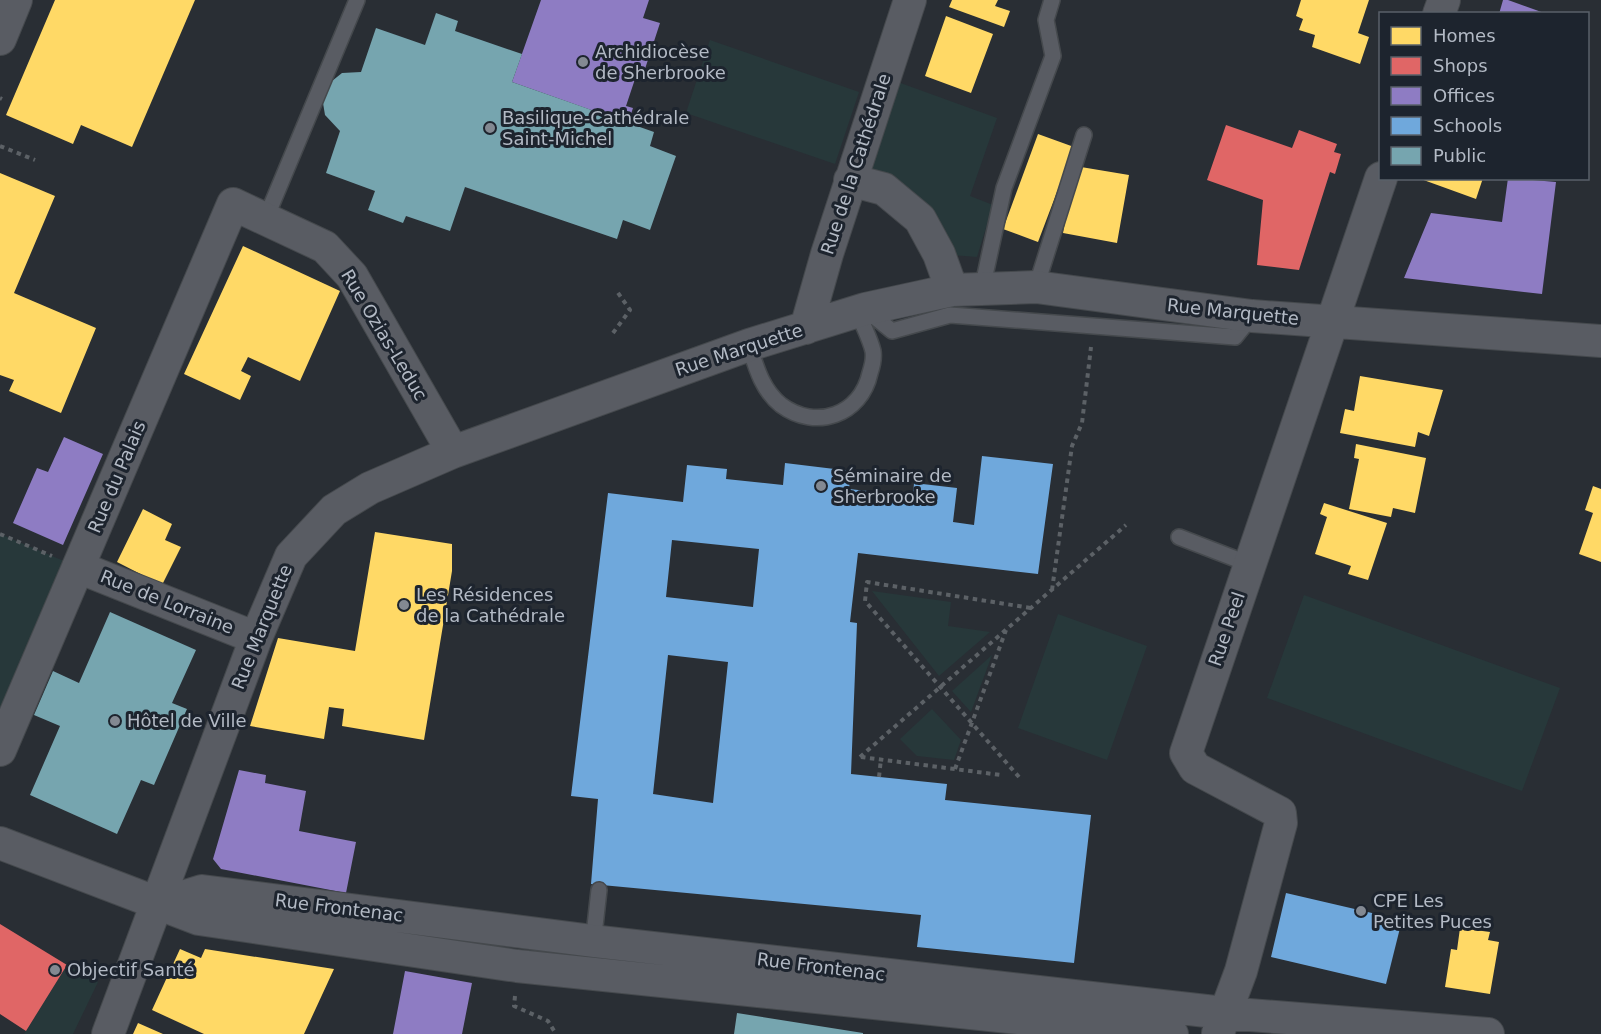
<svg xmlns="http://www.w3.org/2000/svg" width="1601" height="1034" font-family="'DejaVu Sans',sans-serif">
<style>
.green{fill:#27383a}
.homes{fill:#ffd966}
.shops{fill:#e06666}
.offices{fill:#8e7cc3}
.schools{fill:#6fa8dc;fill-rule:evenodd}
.public{fill:#76a5af}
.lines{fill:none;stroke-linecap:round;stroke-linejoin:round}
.lane-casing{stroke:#45494d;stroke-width:18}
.street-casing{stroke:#45494d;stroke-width:34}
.path{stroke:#5c6166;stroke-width:4;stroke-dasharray:4.5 4.5;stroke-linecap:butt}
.lane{stroke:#595c63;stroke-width:15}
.street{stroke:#595c63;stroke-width:32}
.poi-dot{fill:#838992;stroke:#1d242e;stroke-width:2}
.labels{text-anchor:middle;stroke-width:6;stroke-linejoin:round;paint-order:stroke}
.poi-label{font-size:18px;fill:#b3bac5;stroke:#1d242e;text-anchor:start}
.street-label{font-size:18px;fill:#b3bac5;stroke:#1d242e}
</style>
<rect width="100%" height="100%" fill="#292e34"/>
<path class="green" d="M710,40l149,52 -24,72 -149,-51z
M884,77l113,41 -27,78 23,9 -16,52 -38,-3 -89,-74z
M0,534l78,33 -78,183z
M872,591l79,11 -3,24 42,6 -51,44z
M1304,595l256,93 -38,103 -255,-93z
M1058,614l89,32 -40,114 -89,-32z
M992,655l-21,57 -19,-21z
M932,709l29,31 -7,20 -37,-4 -17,-17z
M67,965l31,17 -25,52h-49z"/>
<path class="homes" d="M55,0h140l-63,147 -51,-22 -8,19 -67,-29z
M952,0h46l-3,6 15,5 -6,16 -55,-20z
M1301,0h68l-11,33 11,4 -9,27 -48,-17 3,-12 -16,-5 4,-11 -7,-3z
M946,16l47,18 -22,59 -46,-17z
M1038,134l36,13 -36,95 -35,-13z
M1075,166l54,9 -12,68 -54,-10z
M0,173l55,23 -41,97 82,35 -35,85 -52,-22 5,-11 -14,-5z
M1418,178h65l-7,21z
M243,246l97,45 -40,90 -52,-24 -7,14 10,5 -11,24 -56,-26z
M1360,376l83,14 -14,46 -11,-4 -3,15 -75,-14 5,-24 9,2z
M1356,444l70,14 -11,55 -22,-5 -2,9 -42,-8 10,-50 -5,-1z
M1593,486l8,3v73l-22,-8 14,-41 -8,-3z
M1324,503l63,20 -19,57 -20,-6 3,-8 -36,-12 12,-37 -7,-3z
M143,509l29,15 -7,16 16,7 -19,38 -45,-23z
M375,532l77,12v27l-28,169 -82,-14 2,-17 -15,-2 -5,32 -74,-13 28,-88 77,13z
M1460,928l30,4 -2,8 11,2 -9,52 -45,-7 6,-38 6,1z
M180,949l21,9 4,-9 129,20 -30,65h-100l-52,-24z
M138,1023l25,11h-30z"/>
<path class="shops" d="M1226,125l66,23 7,-18 38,14 -3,8 7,2 -6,20 -5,-2 -31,98 -42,-5 6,-65 -56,-20z
M0,924l67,41 -41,66 -26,-17z"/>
<path class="offices" d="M541,0h108l-6,18 17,5 -16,49 -6,-2 -12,36 7,2 -5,15 -116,-41z
M1503,0h5l39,14h-48z
M1508,178l48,4 -14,112 -138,-16 27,-65 71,9z
M64,437l39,17 -40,91 -50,-22 24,-55 11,4z
M239,770l27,5 -1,8 41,8 -7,40 57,11 -10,51 -125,-24 -8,-10z
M405,971l67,12 -10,51h-69z"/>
<path class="schools" d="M982,456l71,8 -15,110 -180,-21 -8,69 7,1 -6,151 96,10 -2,16 146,15 -17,148 -157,-16 4,-32 -330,-31 7,-85 -27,-3 37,-303 75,9 4,-37 40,4 -1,10 57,6 2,-22 66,8 -2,18 64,7 1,-13 43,5 -4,34 21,3zM672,540l87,9 -6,58 -87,-10zM668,655l60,7 -15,141 -60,-9z
M1286,893l116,27 -16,64 -115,-27z"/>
<path class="public" d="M436,13l22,8 -3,10 67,23 -10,28 142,50 -4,14 26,10 -26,74 -27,-10 -6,19 -152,-52 -15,44 -44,-15 -3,7 -35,-13 7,-19 -49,-18 14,-42 -15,-16 -2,-12 2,-12 7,-10 10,-8 19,-1 15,-44 49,17z
M110,612l86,38 -24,53 15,6 -33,76 -13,-5 -24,54 -87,-39 30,-69 -26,-11 19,-44 26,12z
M737,1013l126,20v1h-129z"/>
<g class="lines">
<defs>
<path id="lane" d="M266,218l91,-218
M1036,287l48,-152
M982,289l22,-101 49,-132 -7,-36 6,-20
M865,309l27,22 58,-16 285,22 17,-21
M749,345c7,22 13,45 32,60 35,26 80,10 89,-32 2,-6 4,-16 3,-22 -3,-13 -11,-27 -15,-39
M1179,537l70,27
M593,944l6,-54"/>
<path id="street" d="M1439,14l5,-14
M0,39l16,-39
M850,180l34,9 36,30 19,35 13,36
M806,328l21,-74 83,-254
M78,567l178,71
M0,750l233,-546 92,43 27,29 101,176
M0,843l199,76 318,47 655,68
M157,905l45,-14 391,50 631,72 264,21
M1218,1033l23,-62 40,-148 -1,-10 -85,-45 -9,-15 195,-575
M108,1034l148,-396 35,-82 43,-46 36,-22 83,-36 296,-107 116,-36 87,-19 84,-3 216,29 349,25"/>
</defs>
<use href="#lane" class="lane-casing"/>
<use href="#street" class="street-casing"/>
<path class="path" d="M0,98l2,1
M0,146l35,14
M613,333l17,-23 -14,-20
M0,534l52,22
M1052,590l20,-144 10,-23 9,-76
M860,757l266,-232
M861,757l140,18
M955,769l51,-139
M879,777l2,-18
M1019,777l-154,-176 2,-19 164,26
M515,996l-1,10 34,15 8,13"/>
<use href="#lane" class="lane"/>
<use href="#street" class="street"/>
</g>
<g class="poi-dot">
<circle cx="583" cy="62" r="6"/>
<circle cx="490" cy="128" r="6"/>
<circle cx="821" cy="486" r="6"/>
<circle cx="404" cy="605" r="6"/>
<circle cx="115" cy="721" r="6"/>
<circle cx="1361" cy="911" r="6"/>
<circle cx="55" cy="970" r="6"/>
</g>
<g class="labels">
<g class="poi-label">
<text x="595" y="58">Archidiocèse<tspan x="595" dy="21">de Sherbrooke</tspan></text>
<text x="502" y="124">Basilique-Cathédrale<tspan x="502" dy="21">Saint-Michel</tspan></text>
<text x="833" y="482">Séminaire de<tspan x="833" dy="21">Sherbrooke</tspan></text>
<text x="416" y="601">Les Résidences<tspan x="416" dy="21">de la Cathédrale</tspan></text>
<text x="127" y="727">Hôtel de Ville</text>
<text x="1373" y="907">CPE Les<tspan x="1373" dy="21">Petites Puces</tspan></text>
<text x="67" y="976">Objectif Santé</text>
</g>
<g class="street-label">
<text transform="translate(856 164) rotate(-72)" y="6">Rue de la Cathédrale</text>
<text transform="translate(1233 312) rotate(6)" y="6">Rue Marquette</text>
<text transform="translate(384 335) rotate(59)" y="6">Rue Ozias-Leduc</text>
<text transform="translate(739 350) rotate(-18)" y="6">Rue Marquette</text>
<text transform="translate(117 477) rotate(-67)" y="6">Rue du Palais</text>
<text transform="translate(167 602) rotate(22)" y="6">Rue de Lorraine</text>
<text transform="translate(262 627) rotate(-68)" y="6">Rue Marquette</text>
<text transform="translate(1227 629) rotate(-71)" y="6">Rue Peel</text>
<text transform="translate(339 908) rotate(7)" y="6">Rue Frontenac</text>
<text transform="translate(821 967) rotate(7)" y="6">Rue Frontenac</text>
</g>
</g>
<rect x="1379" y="12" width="210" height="168" fill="#1d242e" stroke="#59606a" stroke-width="1.5"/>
<rect x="1391" y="27" width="30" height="18" fill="#ffd966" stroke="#59606a" stroke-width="1.5"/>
<text x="1433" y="42" font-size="18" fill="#b3bac5">Homes</text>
<rect x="1391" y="57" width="30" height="18" fill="#e06666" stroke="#59606a" stroke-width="1.5"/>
<text x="1433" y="72" font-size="18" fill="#b3bac5">Shops</text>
<rect x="1391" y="87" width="30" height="18" fill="#8e7cc3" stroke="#59606a" stroke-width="1.5"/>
<text x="1433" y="102" font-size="18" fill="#b3bac5">Offices</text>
<rect x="1391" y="117" width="30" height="18" fill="#6fa8dc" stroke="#59606a" stroke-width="1.5"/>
<text x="1433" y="132" font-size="18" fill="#b3bac5">Schools</text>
<rect x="1391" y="147" width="30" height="18" fill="#76a5af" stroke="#59606a" stroke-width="1.5"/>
<text x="1433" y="162" font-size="18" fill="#b3bac5">Public</text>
</svg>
